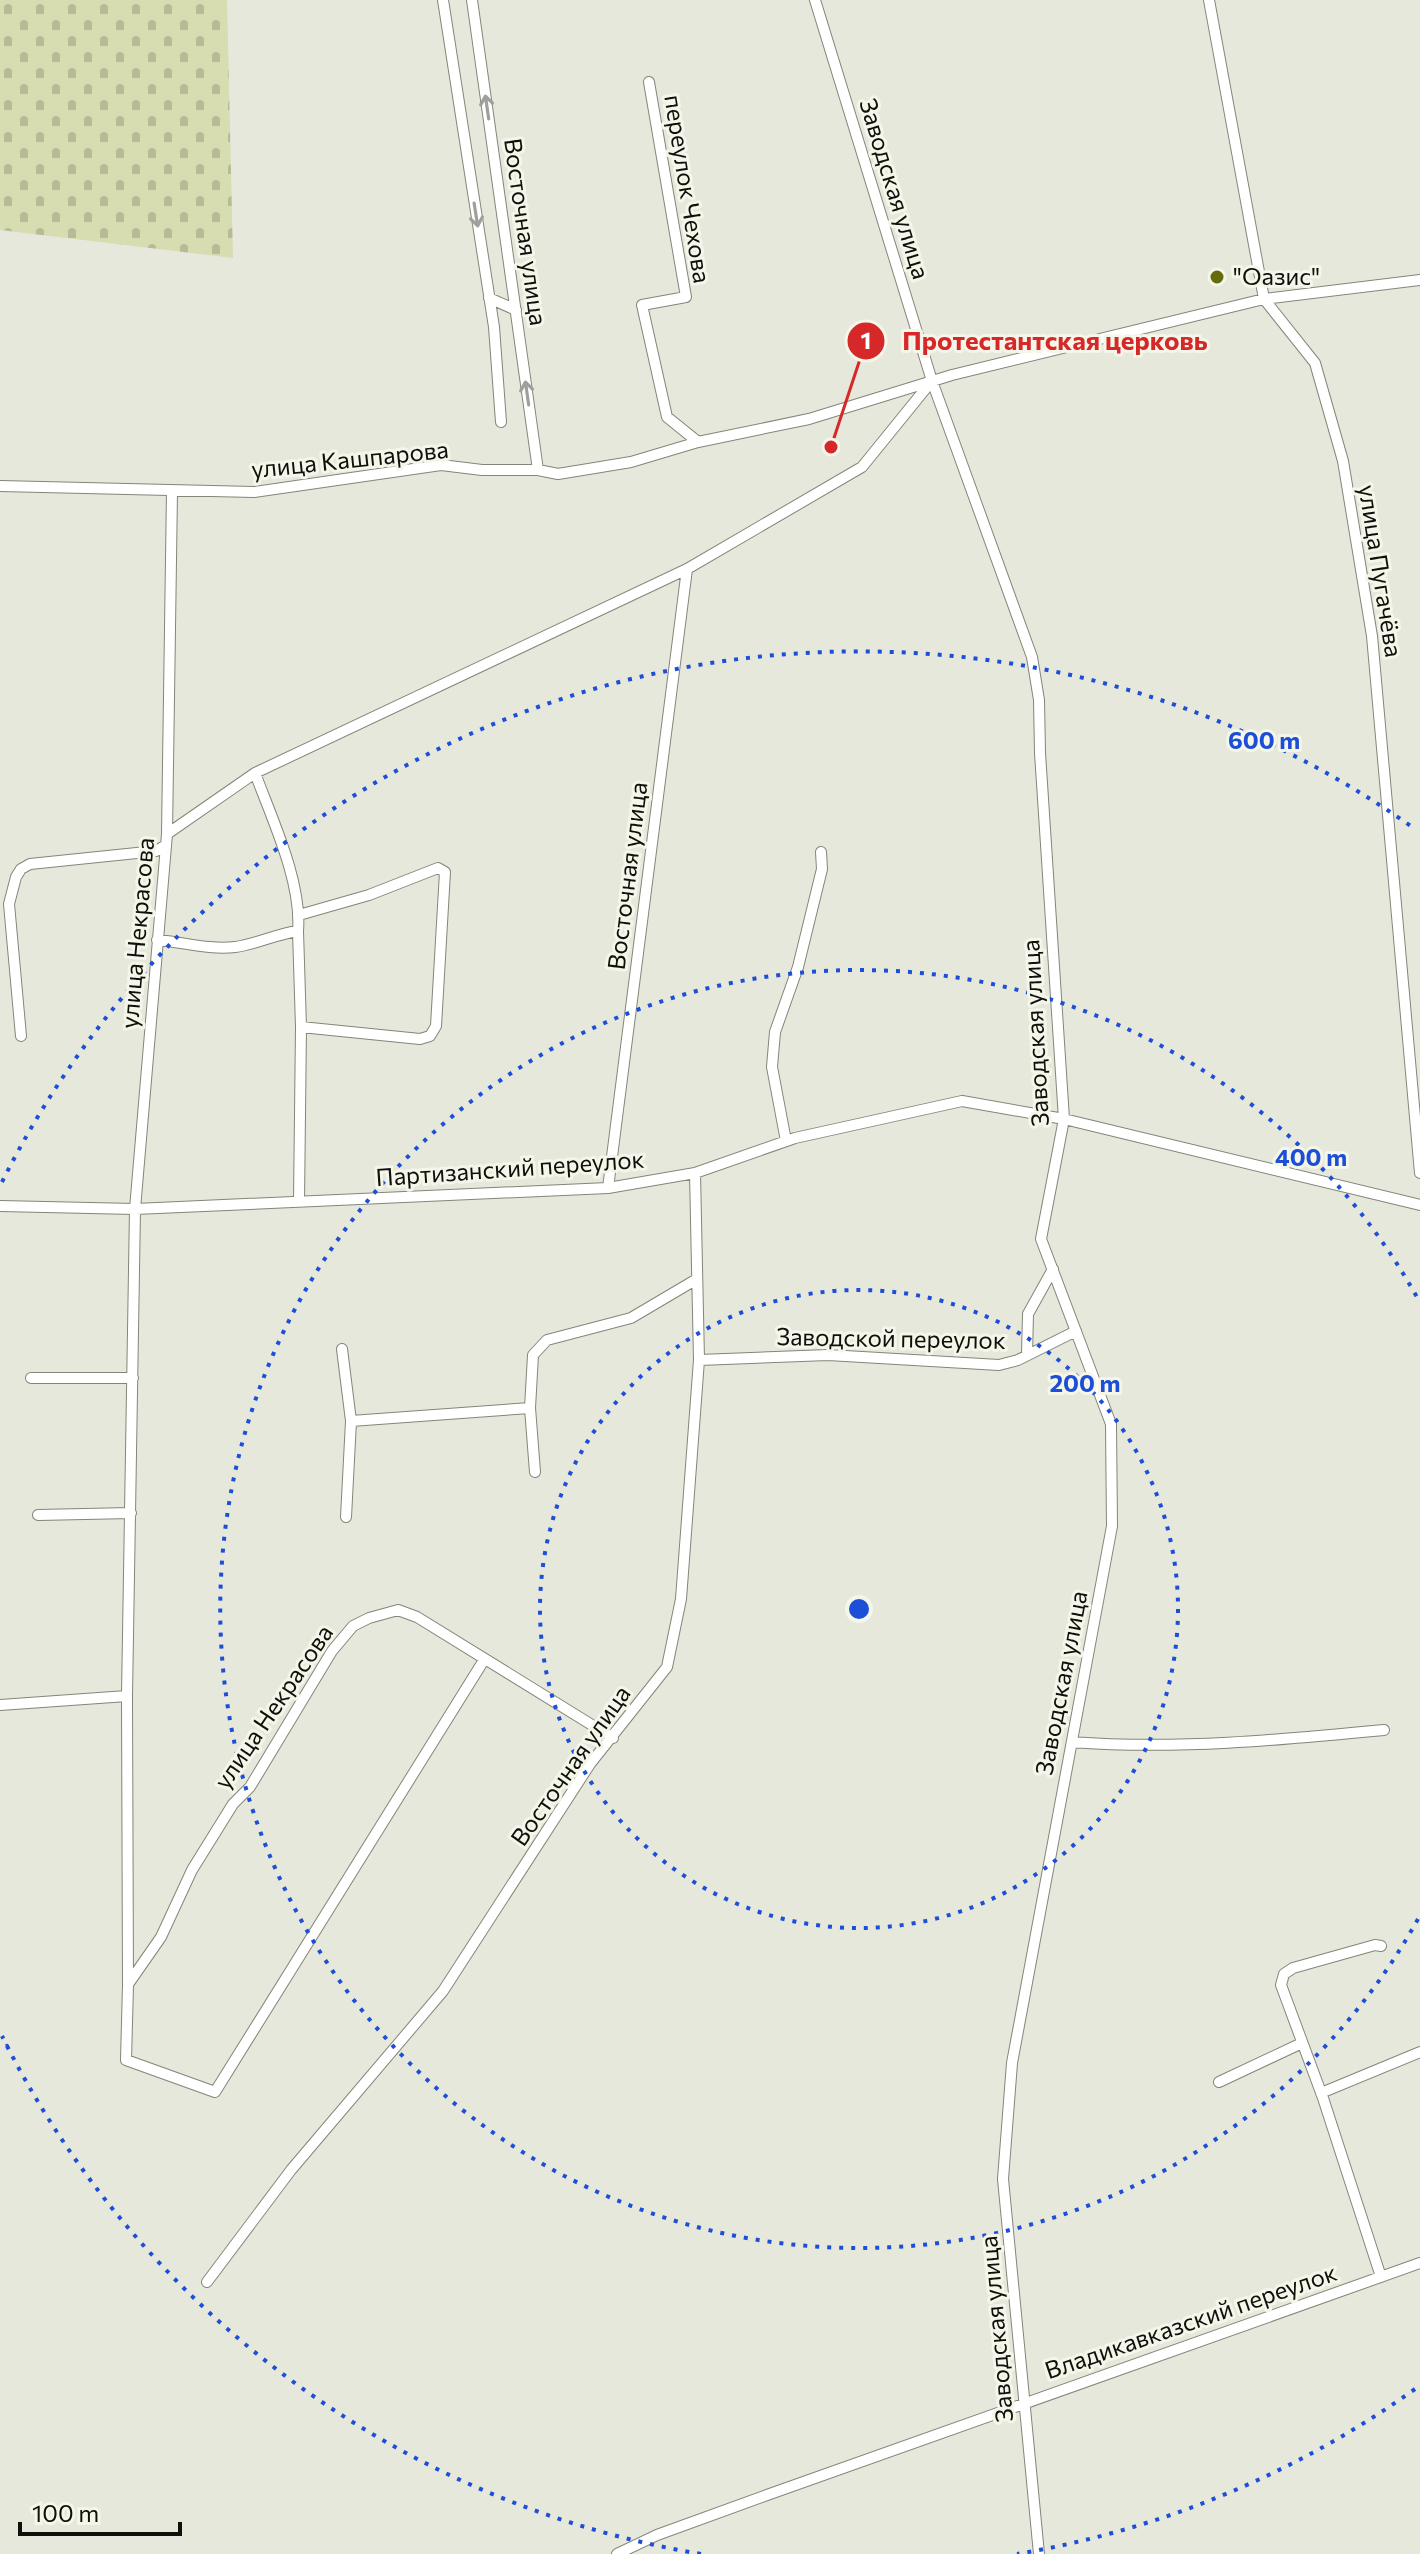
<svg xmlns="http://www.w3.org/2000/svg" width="1420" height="2554" font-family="Commissioner,sans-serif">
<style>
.cemetery{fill:url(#cemetery-stones)}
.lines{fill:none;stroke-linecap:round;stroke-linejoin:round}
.street-casing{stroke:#84857a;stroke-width:12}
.street{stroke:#fff;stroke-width:10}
.oneway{stroke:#9f9f9d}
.ring{fill:none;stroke:#1d4ed8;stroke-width:4;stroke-dasharray:4 8}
.poi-dot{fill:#666b0e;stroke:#f4f6e9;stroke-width:3}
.labels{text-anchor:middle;stroke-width:6;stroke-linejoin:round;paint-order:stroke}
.street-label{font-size:24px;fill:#0f0f0b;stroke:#f4f6e9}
.poi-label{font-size:24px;fill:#0f0f0b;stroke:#f4f6e9;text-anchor:start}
.centre{fill:#1d4ed8;stroke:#f4f6e9;stroke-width:4}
.ring-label{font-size:24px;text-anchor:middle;font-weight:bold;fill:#1d4ed8;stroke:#f4f6e9;stroke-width:6;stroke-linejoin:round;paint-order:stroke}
.leader{fill:none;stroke:#d62828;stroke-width:3}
.callout-dot{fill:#d62828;stroke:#f4f6e9;stroke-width:3}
.mark-label{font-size:24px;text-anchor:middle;font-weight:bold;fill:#fff}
.callout-label{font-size:26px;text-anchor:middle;font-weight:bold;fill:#d62828;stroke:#f4f6e9;stroke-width:6;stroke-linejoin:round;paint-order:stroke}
</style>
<defs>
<pattern id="cemetery-stones" width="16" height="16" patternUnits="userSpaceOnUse" patternTransform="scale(2)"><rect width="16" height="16" fill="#d7dcb1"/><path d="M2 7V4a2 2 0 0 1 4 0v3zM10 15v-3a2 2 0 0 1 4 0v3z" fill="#b7bc97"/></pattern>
</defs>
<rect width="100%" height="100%" fill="#e7e8dc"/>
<path class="cemetery" d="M0,0h227l6,258 -233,-28z"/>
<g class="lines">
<defs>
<path id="street" d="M443,0l51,327 7,95
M472,0l66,470
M815,0l117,381 100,276 7,43 1,53 24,366 -23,120 70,185 1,102 -100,537 -9,116 36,375
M1209,0l55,299 51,64 28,98 29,175 48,537
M649,82l37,215 -44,8 25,112 31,25
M489,298l27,12
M0,486l254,6 187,-27 41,5h56l20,4 73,-12 67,-20 111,-23 143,-44 312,-76 156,-19
M172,491l-5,343 -32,375 -8,487 1,289 -2,75 89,32 269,-432
M255,773c17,46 47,109 43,158
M167,834l88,-61 432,-204 175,-102 69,-85
M299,915l70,-20 69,-27 7,4 -9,154 -6,10 -10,3 -119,-12
M157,940c26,2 52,10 78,7 22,-3 41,-13 63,-16l3,96 -2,174
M21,1036l-12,-132 7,-27 5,-8 9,-5 126,-13 10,-6
M786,1141l-14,-74 3,-35 23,-65 24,-98 -1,-17
M608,1188l79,-619
M0,1206l135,3 473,-21 87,-15 100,-35 167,-37 102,18 356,86
M342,1349l9,72 -5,96
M1027,1354l1,-40 25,-45
M699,1360l129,-5 171,10 19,-5 58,-29
M31,1378h102
M530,1408l5,64
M351,1421l179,-13 3,-53 14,-15 84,-22 66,-39
M38,1515l93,-2
M0,1705l127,-9
M1072,1742c104,8 208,-2 312,-12
M129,1983l32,-46 31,-67 41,-66 17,-17 82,-136 21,-25 16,-8 29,-8 19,7 196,121
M1219,2082l83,-39
M1321,2093l99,-41
M1381,2277l-58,-179 -42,-113 3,-11 9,-6 82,-23 6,1
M207,2282l84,-112 152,-179 147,-227 77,-97 14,-68 18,-239 -4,-187
M617,2554l40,-19 110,-40 653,-232"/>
</defs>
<use href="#street" class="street-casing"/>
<use href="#street" class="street"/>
</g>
<defs><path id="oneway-shaft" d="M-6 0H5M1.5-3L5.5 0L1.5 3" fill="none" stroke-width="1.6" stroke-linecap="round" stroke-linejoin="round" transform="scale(2)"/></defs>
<g class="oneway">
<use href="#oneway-shaft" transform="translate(487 107) rotate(-98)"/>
<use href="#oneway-shaft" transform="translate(476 215) rotate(81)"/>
<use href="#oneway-shaft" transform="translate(527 393) rotate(-98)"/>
</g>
<g class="ring">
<circle cx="859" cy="1609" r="319"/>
<path d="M1418 1919A639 639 0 1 1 1418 1299"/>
<path d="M1415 2389A958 958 0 0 1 1017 2554M701 2554A958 958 0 0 1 2 2036M2 1182A958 958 0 0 1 1415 829"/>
</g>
<circle class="poi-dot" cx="1217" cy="277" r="8"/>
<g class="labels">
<g class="street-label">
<text transform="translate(687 189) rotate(81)" y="8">переулок Чехова</text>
<text transform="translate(894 189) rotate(73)" y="8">Заводская улица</text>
<text transform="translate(525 232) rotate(82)" y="8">Восточная улица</text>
<text transform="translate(350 460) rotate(-6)" y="8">улица Кашпарова</text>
<text transform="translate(1380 571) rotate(81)" y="8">улица Пугачёва</text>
<text transform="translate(628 876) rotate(-83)" y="8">Восточная улица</text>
<text transform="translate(138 933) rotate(-85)" y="8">улица Некрасова</text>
<text transform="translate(1036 1033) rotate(-93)" y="8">Заводская улица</text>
<text transform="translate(510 1169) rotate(-4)" y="8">Партизанский переулок</text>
<text transform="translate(891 1339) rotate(1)" y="8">Заводской переулок</text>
<text transform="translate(1062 1683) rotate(-79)" y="8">Заводская улица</text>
<text transform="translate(274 1707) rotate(-56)" y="8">улица Некрасова</text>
<text transform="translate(571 1766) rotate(-55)" y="8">Восточная улица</text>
<text transform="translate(1191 2322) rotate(-19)" y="8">Владикавказский переулок</text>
<text transform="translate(997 2329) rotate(-95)" y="8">Заводская улица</text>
</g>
<g class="poi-label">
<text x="1233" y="285">"Оазис"</text>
</g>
</g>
<circle cx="859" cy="1609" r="12" class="centre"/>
<g class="ring-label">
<text x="1264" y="749">600 m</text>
<text x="1311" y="1166">400 m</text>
<text x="1085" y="1392">200 m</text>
</g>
<path class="leader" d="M831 447L866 341"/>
<g class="callout-dot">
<circle cx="831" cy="447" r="8"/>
<circle cx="866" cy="341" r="20"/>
</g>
<g class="mark-label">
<text x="866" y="349">1</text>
</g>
<g class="callout-label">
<text x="1055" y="350">Протестантская церковь</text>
</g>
<path d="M20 2522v12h160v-12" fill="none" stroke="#0f0f0b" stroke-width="4"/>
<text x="32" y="2522" font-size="24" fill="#0f0f0b" stroke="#f4f6e9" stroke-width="6" paint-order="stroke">100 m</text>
</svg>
